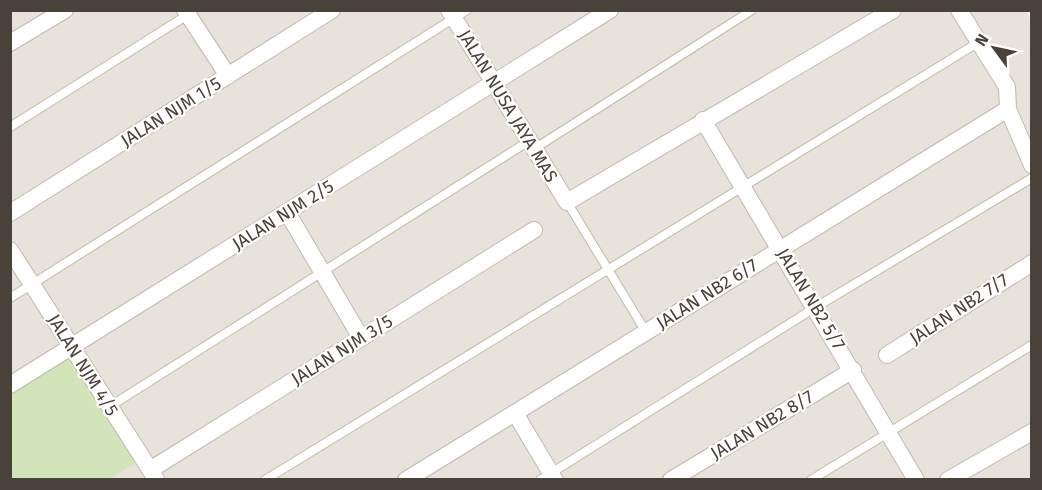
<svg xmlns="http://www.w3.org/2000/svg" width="1042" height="490" font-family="'Fira Sans',sans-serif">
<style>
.residential{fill:#e8e3da}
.green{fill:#d2e4b9}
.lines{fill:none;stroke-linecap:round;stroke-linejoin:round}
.service-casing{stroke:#bfb9af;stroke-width:10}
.minor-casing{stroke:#bfb9af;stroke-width:18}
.service{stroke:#fff;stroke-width:8}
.minor{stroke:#fff;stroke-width:16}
.labels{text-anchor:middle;stroke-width:4.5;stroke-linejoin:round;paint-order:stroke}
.street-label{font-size:18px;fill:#48423a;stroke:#fff}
</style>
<rect width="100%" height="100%" fill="#f4f1ec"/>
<path class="residential" d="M10,11h1017l5,14 -1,454h-1020z"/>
<path class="green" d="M76,345l69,112 -35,22h-99l-1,-95z"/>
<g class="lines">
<defs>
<path id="service" d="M10,127l179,-113
M534,149l218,-139
M567,202l79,130
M10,298l457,-288
M109,407l420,-266
M265,480l714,-438
M540,480l276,-173 216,-129
M811,480l221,-135"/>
<path id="minor" d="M185,10l43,66
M449,10l118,192 326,-192
M959,10l48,77 1,22 24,56
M10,43l55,-33
M703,120l213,360
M287,212l74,126
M10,213l322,-203
M10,250l146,229
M887,355l145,-92
M10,385l600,-375
M515,413l40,67
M150,470l384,-240
M406,480l602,-371
M671,480l182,-110
M948,480l84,-48"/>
</defs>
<use href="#service" class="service-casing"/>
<use href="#minor" class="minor-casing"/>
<use href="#service" class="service"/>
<use href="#minor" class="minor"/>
</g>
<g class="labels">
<g class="street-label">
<text transform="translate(508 106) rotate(59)" y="6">JALAN NUSA JAYA MAS</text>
<text transform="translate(171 112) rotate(-32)" y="6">JALAN NJM 1/5</text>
<text transform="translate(283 215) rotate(-32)" y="6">JALAN NJM 2/5</text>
<text transform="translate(707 294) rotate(-32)" y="6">JALAN NB2 6/7</text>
<text transform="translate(811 299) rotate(59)" y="6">JALAN NB2 5/7</text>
<text transform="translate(959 309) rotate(-33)" y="6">JALAN NB2 7/7</text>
<text transform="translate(342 350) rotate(-32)" y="6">JALAN NJM 3/5</text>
<text transform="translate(83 365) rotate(58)" y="6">JALAN NJM 4/5</text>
<text transform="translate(762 425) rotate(-31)" y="6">JALAN NB2 8/7</text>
</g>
</g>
<rect width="1042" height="490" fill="none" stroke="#48423a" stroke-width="24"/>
<g transform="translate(994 48) rotate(303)" stroke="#ffffff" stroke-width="4.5" paint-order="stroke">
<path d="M0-4.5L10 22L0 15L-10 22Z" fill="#48423a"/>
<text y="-9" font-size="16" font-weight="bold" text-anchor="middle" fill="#48423a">N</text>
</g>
</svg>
